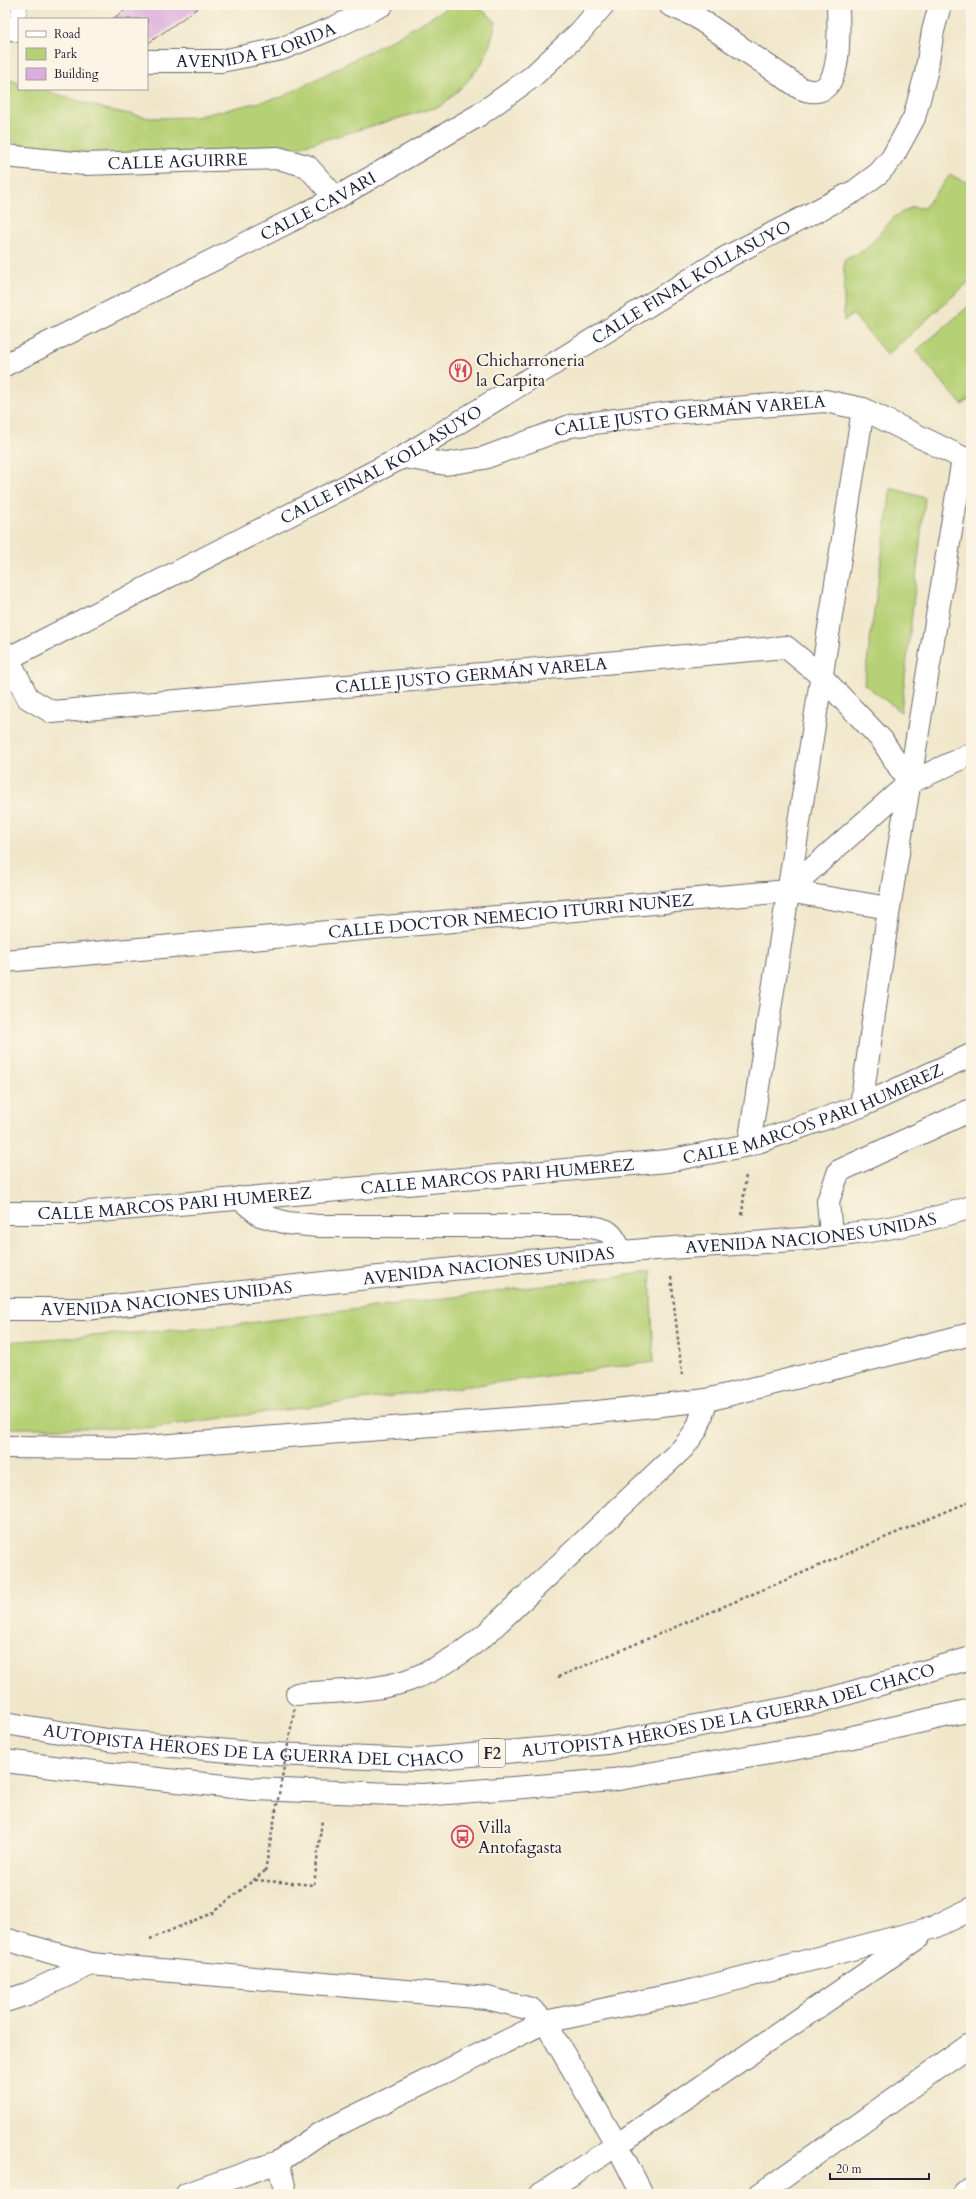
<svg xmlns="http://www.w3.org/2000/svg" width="976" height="2199" font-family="Cardo,serif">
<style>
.green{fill:#b6d075;stroke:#6c7958}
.building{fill:#dbadde}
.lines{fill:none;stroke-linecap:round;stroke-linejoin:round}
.service-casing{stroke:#6a676d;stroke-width:16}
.minor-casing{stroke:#6a676d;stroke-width:24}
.tertiary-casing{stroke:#6a676d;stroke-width:24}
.secondary-casing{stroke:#6a676d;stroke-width:24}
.motorway-casing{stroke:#6a676d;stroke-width:24}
.path{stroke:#6a676d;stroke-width:2.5;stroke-dasharray:3 3;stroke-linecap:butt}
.service{stroke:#fff;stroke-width:15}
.minor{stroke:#fff;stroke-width:22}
.tertiary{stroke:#fff;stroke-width:22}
.secondary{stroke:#fff;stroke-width:22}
.motorway{stroke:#fff;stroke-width:22}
.path-bridge{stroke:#6a676d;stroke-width:2.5;stroke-dasharray:3 3;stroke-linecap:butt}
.labels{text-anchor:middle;stroke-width:3.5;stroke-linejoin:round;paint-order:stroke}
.shield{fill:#fcf5e5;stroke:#63616e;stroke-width:1}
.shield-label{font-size:16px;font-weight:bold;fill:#22223b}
.street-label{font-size:17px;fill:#22223b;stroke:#fcf5e5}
.poi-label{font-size:17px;fill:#22223b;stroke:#fcf5e5;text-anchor:start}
</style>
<rect width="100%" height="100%" fill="#fcf5e5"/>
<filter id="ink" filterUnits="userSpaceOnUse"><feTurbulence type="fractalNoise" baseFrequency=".025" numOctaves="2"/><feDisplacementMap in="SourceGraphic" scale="8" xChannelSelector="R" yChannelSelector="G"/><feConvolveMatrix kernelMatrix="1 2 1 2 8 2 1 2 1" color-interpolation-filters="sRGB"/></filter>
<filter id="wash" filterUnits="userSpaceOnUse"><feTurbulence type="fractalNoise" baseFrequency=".012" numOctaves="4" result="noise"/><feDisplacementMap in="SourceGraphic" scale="16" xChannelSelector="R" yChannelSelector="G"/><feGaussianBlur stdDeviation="0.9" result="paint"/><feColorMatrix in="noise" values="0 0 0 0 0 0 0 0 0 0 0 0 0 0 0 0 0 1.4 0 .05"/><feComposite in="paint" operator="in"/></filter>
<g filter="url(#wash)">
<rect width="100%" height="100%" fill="#f0e7cb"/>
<path class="green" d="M460,5c19,0 23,5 36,17l-7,26 -8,17 -18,21 -22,20 -170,49 -212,5 -54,-22v-60l14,5v6h21l65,20 45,9 45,-1 87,-20 104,-54 65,-37z
M950,175l21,9v96l-84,75 -34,-41 -9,7v-61l21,-10 29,-33 18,-10 12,1z
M971,304v94l-9,7 -46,-54z
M891,488l34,10 -24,214 -37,-28z
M650,1272l4,90 -508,66h-141v-86l212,-15z"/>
<g id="blocks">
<path class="building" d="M125,5h77l-55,39v-25h-35l15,-10z"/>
</g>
</g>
<g filter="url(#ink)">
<use href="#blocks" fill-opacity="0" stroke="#6a676d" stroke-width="1"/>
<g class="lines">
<defs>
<path id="service" d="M15,30l5,-25"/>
<g id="minor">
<path d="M670,5l25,11 105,72c46,20 38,-57 38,-83"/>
<path d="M5,27l14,4"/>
<path id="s1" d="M147,61h74l60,-12 52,-21 49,-23"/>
<path id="s2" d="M5,156l80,8 193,-6 29,8 29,32"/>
<path id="s3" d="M5,365l331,-167 143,-83 53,-38 48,-45 23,-27"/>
<path id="s4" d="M403,457l43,7 38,-6 86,-32 100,-13 155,-12 38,8 100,49 8,1"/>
<path id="s5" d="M5,652l23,46 24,14 734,-65 34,28 62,65 27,43"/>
<path d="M787,891l122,-108 62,-29"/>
<path id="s6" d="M5,961l782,-70 102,17"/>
<path d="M861,1106l28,-198 74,-450"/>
<path d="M749,1145l114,-736"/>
<path d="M239,1198l21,17 27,8 31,3h268c22,4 26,4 35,26"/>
<path id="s7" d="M5,1213h72l590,-52 82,-16 112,-39 110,-51"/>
<path d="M831,1236l-3,-35 11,-30 132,-61"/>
<path d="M5,1447l128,1 455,-35 119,-13 264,-66"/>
<path d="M297,1694c36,-3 75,-2 109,-13 30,-10 57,-28 81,-48l197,-186 13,-18 10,-29"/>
<path d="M5,1939l86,25 396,34 44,11 14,13 72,123 25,49"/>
<path d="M5,2001l22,-7 64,-30"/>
<path d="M278,2162l8,32"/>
<path d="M187,2194l91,-32 41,-28 226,-112 150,-32 237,-62 39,-19"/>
<path d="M541,2194l76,-49 302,-208"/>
<path d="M760,2194l211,-150"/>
<path d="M965,2194l6,-4"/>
</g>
<g id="tertiary">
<path id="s8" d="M5,1309h80c178,-19 357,-40 535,-57 117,-11 239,-7 351,-45"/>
</g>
<g id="secondary">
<path id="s9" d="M5,660l398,-203 322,-199 130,-67 24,-18 13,-15 22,-40 12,-45 7,-42 7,-26"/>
</g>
<g id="motorway">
<path id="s10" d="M5,1723l102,17 144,13 164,7 192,-17 208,-40 156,-45"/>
<path d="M5,1761l97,12 150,16 171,6 190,-15 209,-36 149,-34"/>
</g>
</defs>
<use href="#service" class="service-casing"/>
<use href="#minor" class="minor-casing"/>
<use href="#tertiary" class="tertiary-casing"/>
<use href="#secondary" class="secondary-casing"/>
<use href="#motorway" class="motorway-casing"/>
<path class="path" d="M742,1215l4,-41
M671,1277l11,98
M558,1677l413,-176
M255,1880l59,5 8,-65
M150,1939l62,-26 53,-42"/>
<use href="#service" class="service"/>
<use href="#minor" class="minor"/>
<use href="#tertiary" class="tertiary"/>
<use href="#secondary" class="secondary"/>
<use href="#motorway" class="motorway"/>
<path class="path-bridge" d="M265,1871l30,-165"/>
</g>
</g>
<defs>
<symbol id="restaurant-ring" viewBox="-11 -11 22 22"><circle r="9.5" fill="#fcf5e5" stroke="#d1495b" stroke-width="1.5"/><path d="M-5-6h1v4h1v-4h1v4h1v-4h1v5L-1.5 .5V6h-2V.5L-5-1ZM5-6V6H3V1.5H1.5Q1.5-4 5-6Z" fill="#d1495b"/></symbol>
<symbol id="bus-ring" viewBox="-11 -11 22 22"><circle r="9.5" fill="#fcf5e5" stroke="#d1495b" stroke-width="1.5"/><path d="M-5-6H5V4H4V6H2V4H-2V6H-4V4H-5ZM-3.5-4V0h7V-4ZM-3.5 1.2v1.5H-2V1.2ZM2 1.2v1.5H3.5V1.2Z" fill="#d1495b"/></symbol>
</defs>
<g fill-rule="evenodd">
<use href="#restaurant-ring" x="448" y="358" width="25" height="25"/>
<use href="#bus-ring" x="450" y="1824" width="25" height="25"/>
</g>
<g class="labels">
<rect class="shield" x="479" y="1739" width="26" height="28" rx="3"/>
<g class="shield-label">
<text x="492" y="1759">F2</text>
</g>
<g class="street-label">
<text dy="6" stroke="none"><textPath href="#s1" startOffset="111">AVENIDA FLORIDA</textPath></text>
<text dy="6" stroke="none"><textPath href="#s2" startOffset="173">CALLE AGUIRRE</textPath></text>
<text dy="6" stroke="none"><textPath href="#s3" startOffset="351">CALLE CAVARI</textPath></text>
<text dy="6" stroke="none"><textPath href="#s9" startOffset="784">CALLE FINAL KOLLASUYO</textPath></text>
<text dy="6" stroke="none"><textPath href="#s4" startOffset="294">CALLE JUSTO GERMÁN VARELA</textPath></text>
<text dy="6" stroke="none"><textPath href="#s9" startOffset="424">CALLE FINAL KOLLASUYO</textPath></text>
<text dy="6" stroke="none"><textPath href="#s5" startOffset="500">CALLE JUSTO GERMÁN VARELA</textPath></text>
<text dy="6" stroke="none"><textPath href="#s6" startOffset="508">CALLE DOCTOR NEMECIO ITURRI NUÑEZ</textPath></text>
<text dy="6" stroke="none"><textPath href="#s7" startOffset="818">CALLE MARCOS PARI HUMEREZ</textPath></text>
<text dy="6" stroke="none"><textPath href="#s7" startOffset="494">CALLE MARCOS PARI HUMEREZ</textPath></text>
<text dy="6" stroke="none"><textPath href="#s7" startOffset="170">CALLE MARCOS PARI HUMEREZ</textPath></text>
<text dy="6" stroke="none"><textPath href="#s8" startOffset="810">AVENIDA NACIONES UNIDAS</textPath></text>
<text dy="6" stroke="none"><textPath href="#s8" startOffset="486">AVENIDA NACIONES UNIDAS</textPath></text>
<text dy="6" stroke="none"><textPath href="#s8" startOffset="162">AVENIDA NACIONES UNIDAS</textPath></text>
<text dy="6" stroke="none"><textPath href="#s10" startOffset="730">AUTOPISTA HÉROES DE LA GUERRA DEL CHACO</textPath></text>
<text dy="6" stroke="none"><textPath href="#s10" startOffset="250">AUTOPISTA HÉROES DE LA GUERRA DEL CHACO</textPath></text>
</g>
<g class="poi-label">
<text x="476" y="366">Chicharroneria<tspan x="476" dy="20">la Carpita</tspan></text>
<text x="478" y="1833">Villa<tspan x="478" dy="20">Antofagasta</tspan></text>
</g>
</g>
<rect width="976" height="2199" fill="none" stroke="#fcf5e5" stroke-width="20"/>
<rect x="18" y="18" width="130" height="72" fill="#fcf5e5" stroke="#a5a1a1"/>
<rect x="26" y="31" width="20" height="6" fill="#ffffff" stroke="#a5a1a1"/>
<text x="54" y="38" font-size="12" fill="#22223b">Road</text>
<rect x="26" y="48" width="20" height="12" fill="#b6d075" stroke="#a5a1a1"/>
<text x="54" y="58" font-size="12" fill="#22223b">Park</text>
<rect x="26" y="68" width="20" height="12" fill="#dbadde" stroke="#a5a1a1"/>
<text x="54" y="78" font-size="12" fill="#22223b">Building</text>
<path d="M830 2173v6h99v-6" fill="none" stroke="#22223b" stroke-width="2"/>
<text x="836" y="2173" font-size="12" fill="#22223b" stroke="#fcf5e5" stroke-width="3" paint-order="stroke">20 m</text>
</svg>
